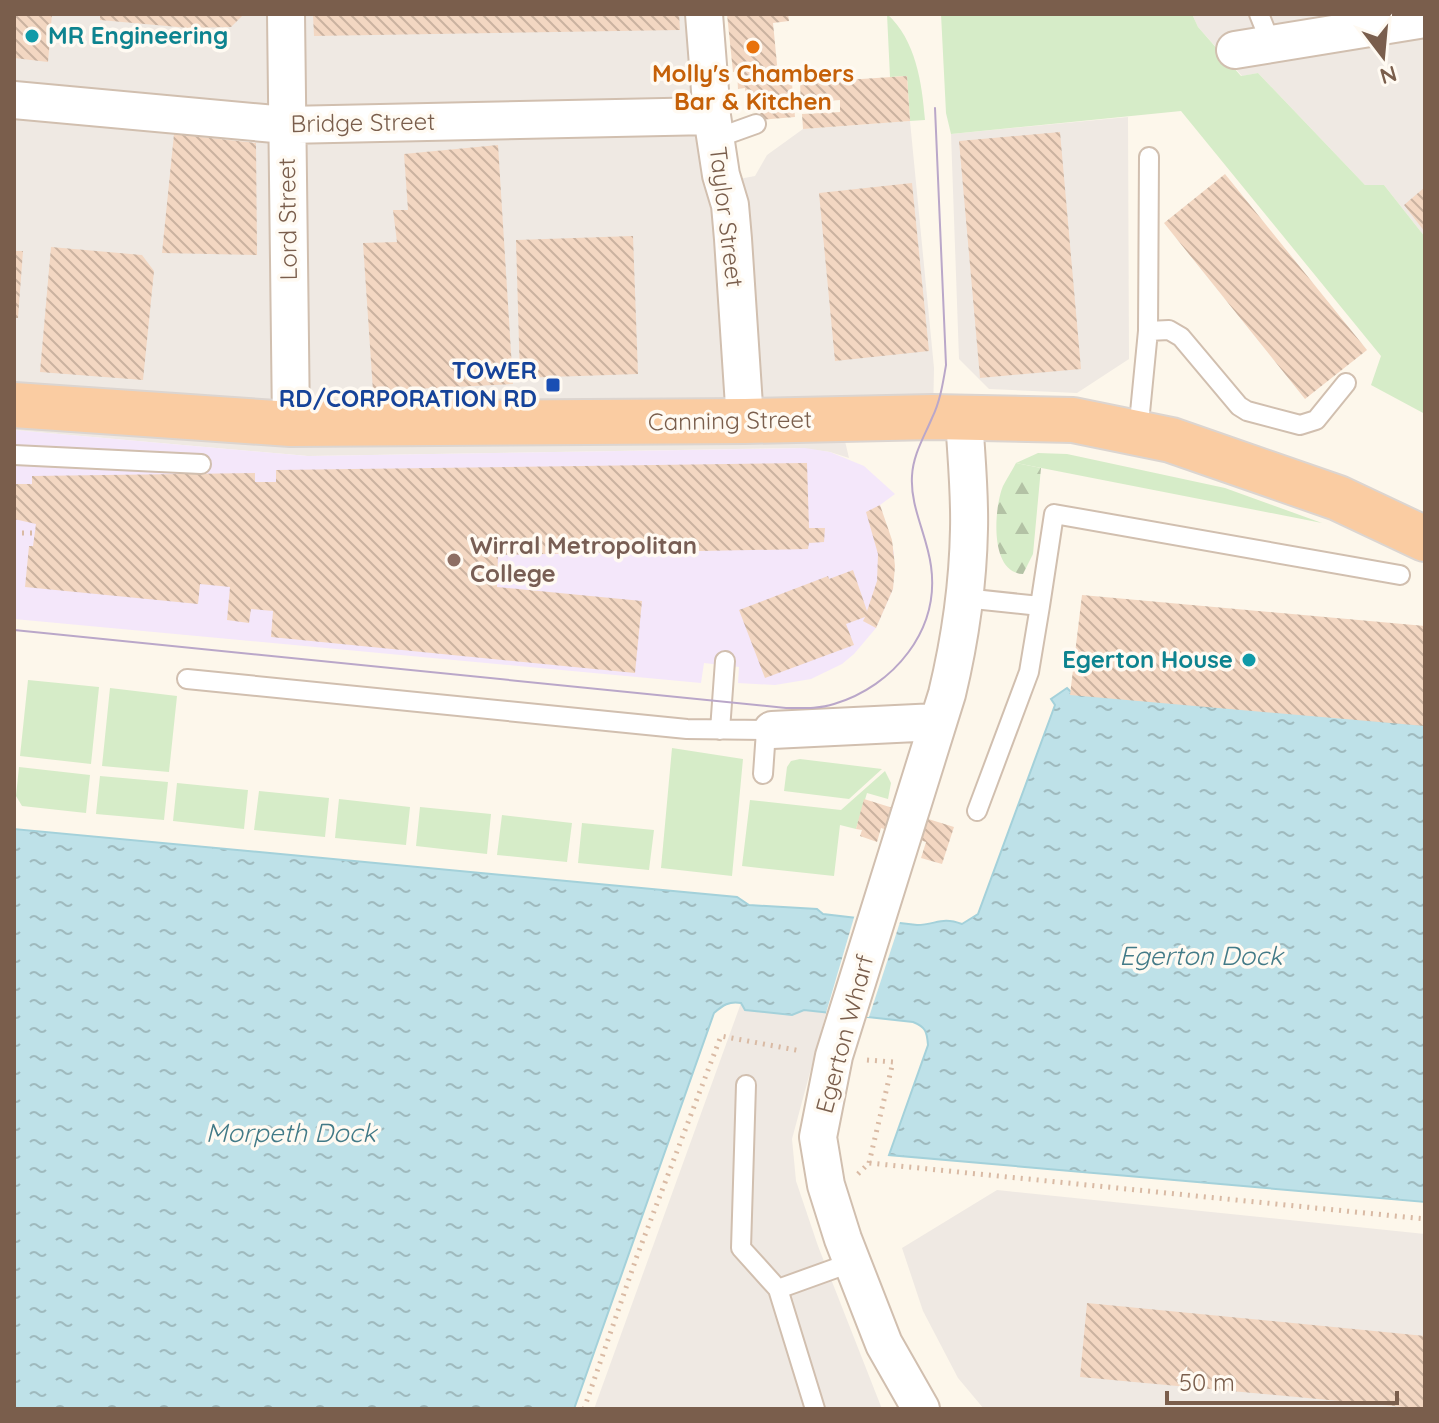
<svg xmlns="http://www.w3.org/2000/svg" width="1439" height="1423" font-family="Quicksand,sans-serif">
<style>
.industrial{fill:#efe9e3}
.education{fill:#f4e7fa}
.grass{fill:#d6ecc8}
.forest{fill:url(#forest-firs)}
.water{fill:url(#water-ripples);stroke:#a4d1da;stroke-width:2}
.pier{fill:#fdf7eb}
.building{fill:url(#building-back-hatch)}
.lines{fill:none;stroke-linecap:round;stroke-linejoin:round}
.service-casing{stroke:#d1bfaf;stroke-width:22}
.minor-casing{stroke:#d1bfaf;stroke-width:40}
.trunk-casing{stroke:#dcd5d0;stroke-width:48}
.path{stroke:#d9baa4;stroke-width:5;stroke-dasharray:2 6;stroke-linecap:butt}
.service{stroke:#fff;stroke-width:18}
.minor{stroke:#fff;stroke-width:36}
.trunk{stroke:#facca2;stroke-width:44}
.tram{stroke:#baa7c9;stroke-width:2}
.culture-dot{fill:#0f9aa8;stroke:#fffaf2;stroke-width:3}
.food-dot{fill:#e8710a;stroke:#fffaf2;stroke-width:3}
.transit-dot{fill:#1a4fb4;stroke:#fffaf2;stroke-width:3}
.education-dot{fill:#8d6e63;stroke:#fffaf2;stroke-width:3}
.labels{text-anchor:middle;stroke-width:7;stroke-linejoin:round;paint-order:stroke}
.culture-label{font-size:24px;font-weight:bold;fill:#0d838f;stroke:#fffaf2;text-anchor:start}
.food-label{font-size:24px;font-weight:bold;fill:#c56008;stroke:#fffaf2}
.street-label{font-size:24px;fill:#7a5e4c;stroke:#fffaf2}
.transit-label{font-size:24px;font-weight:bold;fill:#164399;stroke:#fffaf2;text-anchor:end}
.education-label{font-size:24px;font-weight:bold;fill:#785e54;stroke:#fffaf2;text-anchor:start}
.water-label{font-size:26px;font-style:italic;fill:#427a87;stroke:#fffaf2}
</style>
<defs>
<pattern id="forest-firs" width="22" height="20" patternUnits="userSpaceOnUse" patternTransform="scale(2)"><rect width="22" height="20" fill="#d6ecc8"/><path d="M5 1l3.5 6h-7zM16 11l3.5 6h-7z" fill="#b3c2a5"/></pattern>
<pattern id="water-ripples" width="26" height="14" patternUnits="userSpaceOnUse" patternTransform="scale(2)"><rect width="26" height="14" fill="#bee1e8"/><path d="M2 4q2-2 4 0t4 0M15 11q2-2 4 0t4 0" fill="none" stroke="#9fbabe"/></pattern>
<pattern id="building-back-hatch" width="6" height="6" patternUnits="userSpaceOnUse" patternTransform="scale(2)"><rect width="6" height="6" fill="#f3d7c2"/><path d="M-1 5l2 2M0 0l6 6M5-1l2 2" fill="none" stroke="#cab2a0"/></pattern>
</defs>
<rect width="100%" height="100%" fill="#fdf7eb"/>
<path class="industrial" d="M14,14h691l18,168 32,-6 12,-21 36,-26 107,-8 24,247 -1,49 -93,3 9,38 -19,-6 -31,-4 -491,8 -294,-26z
M1192,14h233v223l-41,-52h-19l-107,-112 -16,3 -44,-49z
M1128,117l1,242 -52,34 -88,-4 -30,-30 -8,-225z
M741,1003l54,9 8,-2 23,3 -34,126 4,42 22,65 64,163h-288z
M997,1190l428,44v175h-441l-26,-31 -35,-67 -21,-63z"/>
<path class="education" d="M14,430l294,26 497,-8 25,4 34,14 31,28 -15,11 14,48 -1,36 -17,39 -22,26 -12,10 -31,15 -36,6 -37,-2 1,-16 -35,-4 -3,20 -687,-64z"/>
<path class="grass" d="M887,14c29,26 35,69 38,106l-15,1 -3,-45 -17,1z
M941,14h251l6,13 43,49 17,-3 107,112h19l41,52v177l-54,-29 10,-29 -200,-245 -230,23 -5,-21z
M1038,453l29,1 158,34 97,35 -306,-60z
M28,680l71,7 -8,77 -71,-8z
M110,688l67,8 -8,76 -67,-6z
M672,748l71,11 -11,117 -71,-8z
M800,759l82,10 -33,30 -65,-8 3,-24 4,-6z
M19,767l71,8 -4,38 -64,-7 -6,-10z
M885,771l6,12 -3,16 -21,-6 -11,36 -16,-4 -6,51 -92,-10 8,-66 91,10z
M100,776l68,6 -4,38 -68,-6z
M177,783l71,7 -4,39 -71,-8z
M259,791l70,7 -4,39 -71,-7z
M339,799l71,8 -4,38 -71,-7z
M420,807l71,7 -4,40 -71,-8z
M502,815l70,8 -5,39 -70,-7z
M582,823l72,7 -5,40 -71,-7z"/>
<path class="forest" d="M1016,463l25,5 -8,86 -10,20c-34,-1 -29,-66 -20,-88 4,-8 9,-15 13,-23z"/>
<path class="water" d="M1067,688l4,4 354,33v477l-536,-47 39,-110c-1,-13 -2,-18 -15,-23l-109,-12 -12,5 -47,-5 -4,-7c-12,-2 -18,2 -27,10l-140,396h-560v-580l723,68 12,8 68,4 6,5 94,11c19,0 24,-9 45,-1l16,-10 77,-209 -4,-6z"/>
<path class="pier" d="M855,914l46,5 -32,98 -43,-4z"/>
<path class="building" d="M14,14h38l-4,48 -34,-4z
M100,14h144l-13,13 -42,1 -89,-8z
M313,14h366l1,16 -366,6z
M727,14h61l1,7 -16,2 6,62 13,-1 3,33 -35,3 -1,-21 -13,1 -1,-12 -7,1 -1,-18 -4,1z
M907,76l3,45 -107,8 -1,-15 38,-2v-12l-39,3 -1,-20z
M1060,132l21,237 -101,9 -21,-237z
M174,134l82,9 1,112 -95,-2z
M498,145l15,239 -140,7 -10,-148 34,-1 -4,-32h15l-4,-56z
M1225,174l142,176 -62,49 -141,-176z
M912,183l17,168 -94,10 -16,-168z
M1425,187v45l-21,-27z
M633,236l5,138 -118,4 -4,-138z
M51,247l91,8 12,16 -11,109 -103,-8z
M14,251h9l-5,67h-4z
M807,463l2,65h16l-1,14 -15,1 -1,6 -310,6 -1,32 145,14 -7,72 -364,-36 2,-26 -22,-2 -2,14 -22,-3 3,-33 -30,-3 -2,20 -173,-17 4,-41h4l3,-22 -22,-5v-35h18v-8l223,-3v9h21v-12z
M880,505l12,35 3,26 -2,23 -17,39 -13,-7 2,-4 -19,7 8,21 -89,33 -26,-68 89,-34 1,3 24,-9 14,41 10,-30 1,-27 -12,-42z
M1082,595l343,31v100l-355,-31z
M864,799l90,28 -12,37 -21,-6 5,-16 -45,-14 -4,14 -17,-6 2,-6 -6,-1z
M1087,1303l338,33v73l-345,-32z"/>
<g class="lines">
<defs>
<path id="service" d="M1259,14l12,30
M717,138l39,-14
M1148,331l21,-1 12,7 58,69 8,5 53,14 16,-5 30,-37
M1138,433l10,-102 1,-174
M14,455l187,9
M964,598l76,8 14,-92 346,61
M187,679l500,50 85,1
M720,730l5,-69
M763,774l3,-43
M977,811l52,-139 11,-66
M746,1085l-5,163 37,41
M815,1409l-37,-120 75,-27"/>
<path id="minor" d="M286,14l5,410
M704,14l8,102 9,59 9,30 3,34 12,182
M1235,50l190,-31
M14,100l272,25 426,-9
M772,730l165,-8
M921,1409l-37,-65 -41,-105 -17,-54 -8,-48 16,-81 113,-362c13,-54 21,-109 22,-165 1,-37 -3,-75 -5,-112"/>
<path id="trunk" d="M14,405l277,19 454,-3 188,-4 140,3 98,20 167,58 87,41"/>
</defs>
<use href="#service" class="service-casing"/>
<use href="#minor" class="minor-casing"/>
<use href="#trunk" class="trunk-casing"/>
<path class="path" d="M14,533h21
M867,1060l26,2 -24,101
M858,1174l11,-11 556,56
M584,1409l53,-153 84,-220 80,15"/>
<use href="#service" class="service"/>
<use href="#minor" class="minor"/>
<use href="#trunk" class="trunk"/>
<path class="tram" d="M14,630l772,78c16,0 33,1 48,-4 60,-18 106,-74 97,-138 -4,-31 -21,-59 -19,-90 1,-21 12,-39 20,-58 8,-16 11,-35 14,-53l-11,-257"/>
</g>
<g class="culture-dot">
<circle cx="32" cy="36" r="8"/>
<circle cx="1249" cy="660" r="8"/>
</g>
<circle class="food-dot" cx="753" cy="47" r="8"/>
<rect class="transit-dot" x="545" y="377" width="16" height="16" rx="4"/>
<circle class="education-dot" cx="454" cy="560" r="8"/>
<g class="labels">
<g class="culture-label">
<text x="48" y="44">MR Engineering</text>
<text x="1233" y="668" text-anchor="end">Egerton House</text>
</g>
<g class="food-label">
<text x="753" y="82">Molly's Chambers<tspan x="753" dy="28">Bar &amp; Kitchen</tspan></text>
</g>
<g class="street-label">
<text transform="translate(363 123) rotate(-1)" y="8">Bridge Street</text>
<text transform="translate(726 217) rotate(83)" y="8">Taylor Street</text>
<text transform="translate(288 219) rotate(-91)" y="8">Lord Street</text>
<text transform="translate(730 421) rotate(-1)" y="8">Canning Street</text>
<text transform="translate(845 1034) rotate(-75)" y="8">Egerton Wharf</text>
</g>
<g class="transit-label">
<text x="537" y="379">TOWER<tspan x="537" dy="28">RD/CORPORATION RD</tspan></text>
</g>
<g class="education-label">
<text x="470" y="554">Wirral Metropolitan<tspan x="470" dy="28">College</tspan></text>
</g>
<g class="water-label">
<text x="1201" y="965">Egerton Dock</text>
<text x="291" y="1142">Morpeth Dock</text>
</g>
</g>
<rect width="1439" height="1423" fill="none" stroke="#7a5e4c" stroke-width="32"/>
<g transform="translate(1383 56) rotate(164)" stroke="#fffaf2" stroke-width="6" paint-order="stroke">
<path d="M0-6L14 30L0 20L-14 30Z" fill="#7a5e4c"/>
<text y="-12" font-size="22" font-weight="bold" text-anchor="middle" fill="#7a5e4c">N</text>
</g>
<path d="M1167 1391v12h230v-12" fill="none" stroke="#7a5e4c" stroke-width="4"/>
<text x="1179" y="1391" font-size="24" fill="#7a5e4c" stroke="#fffaf2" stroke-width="6" paint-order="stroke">50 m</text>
</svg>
